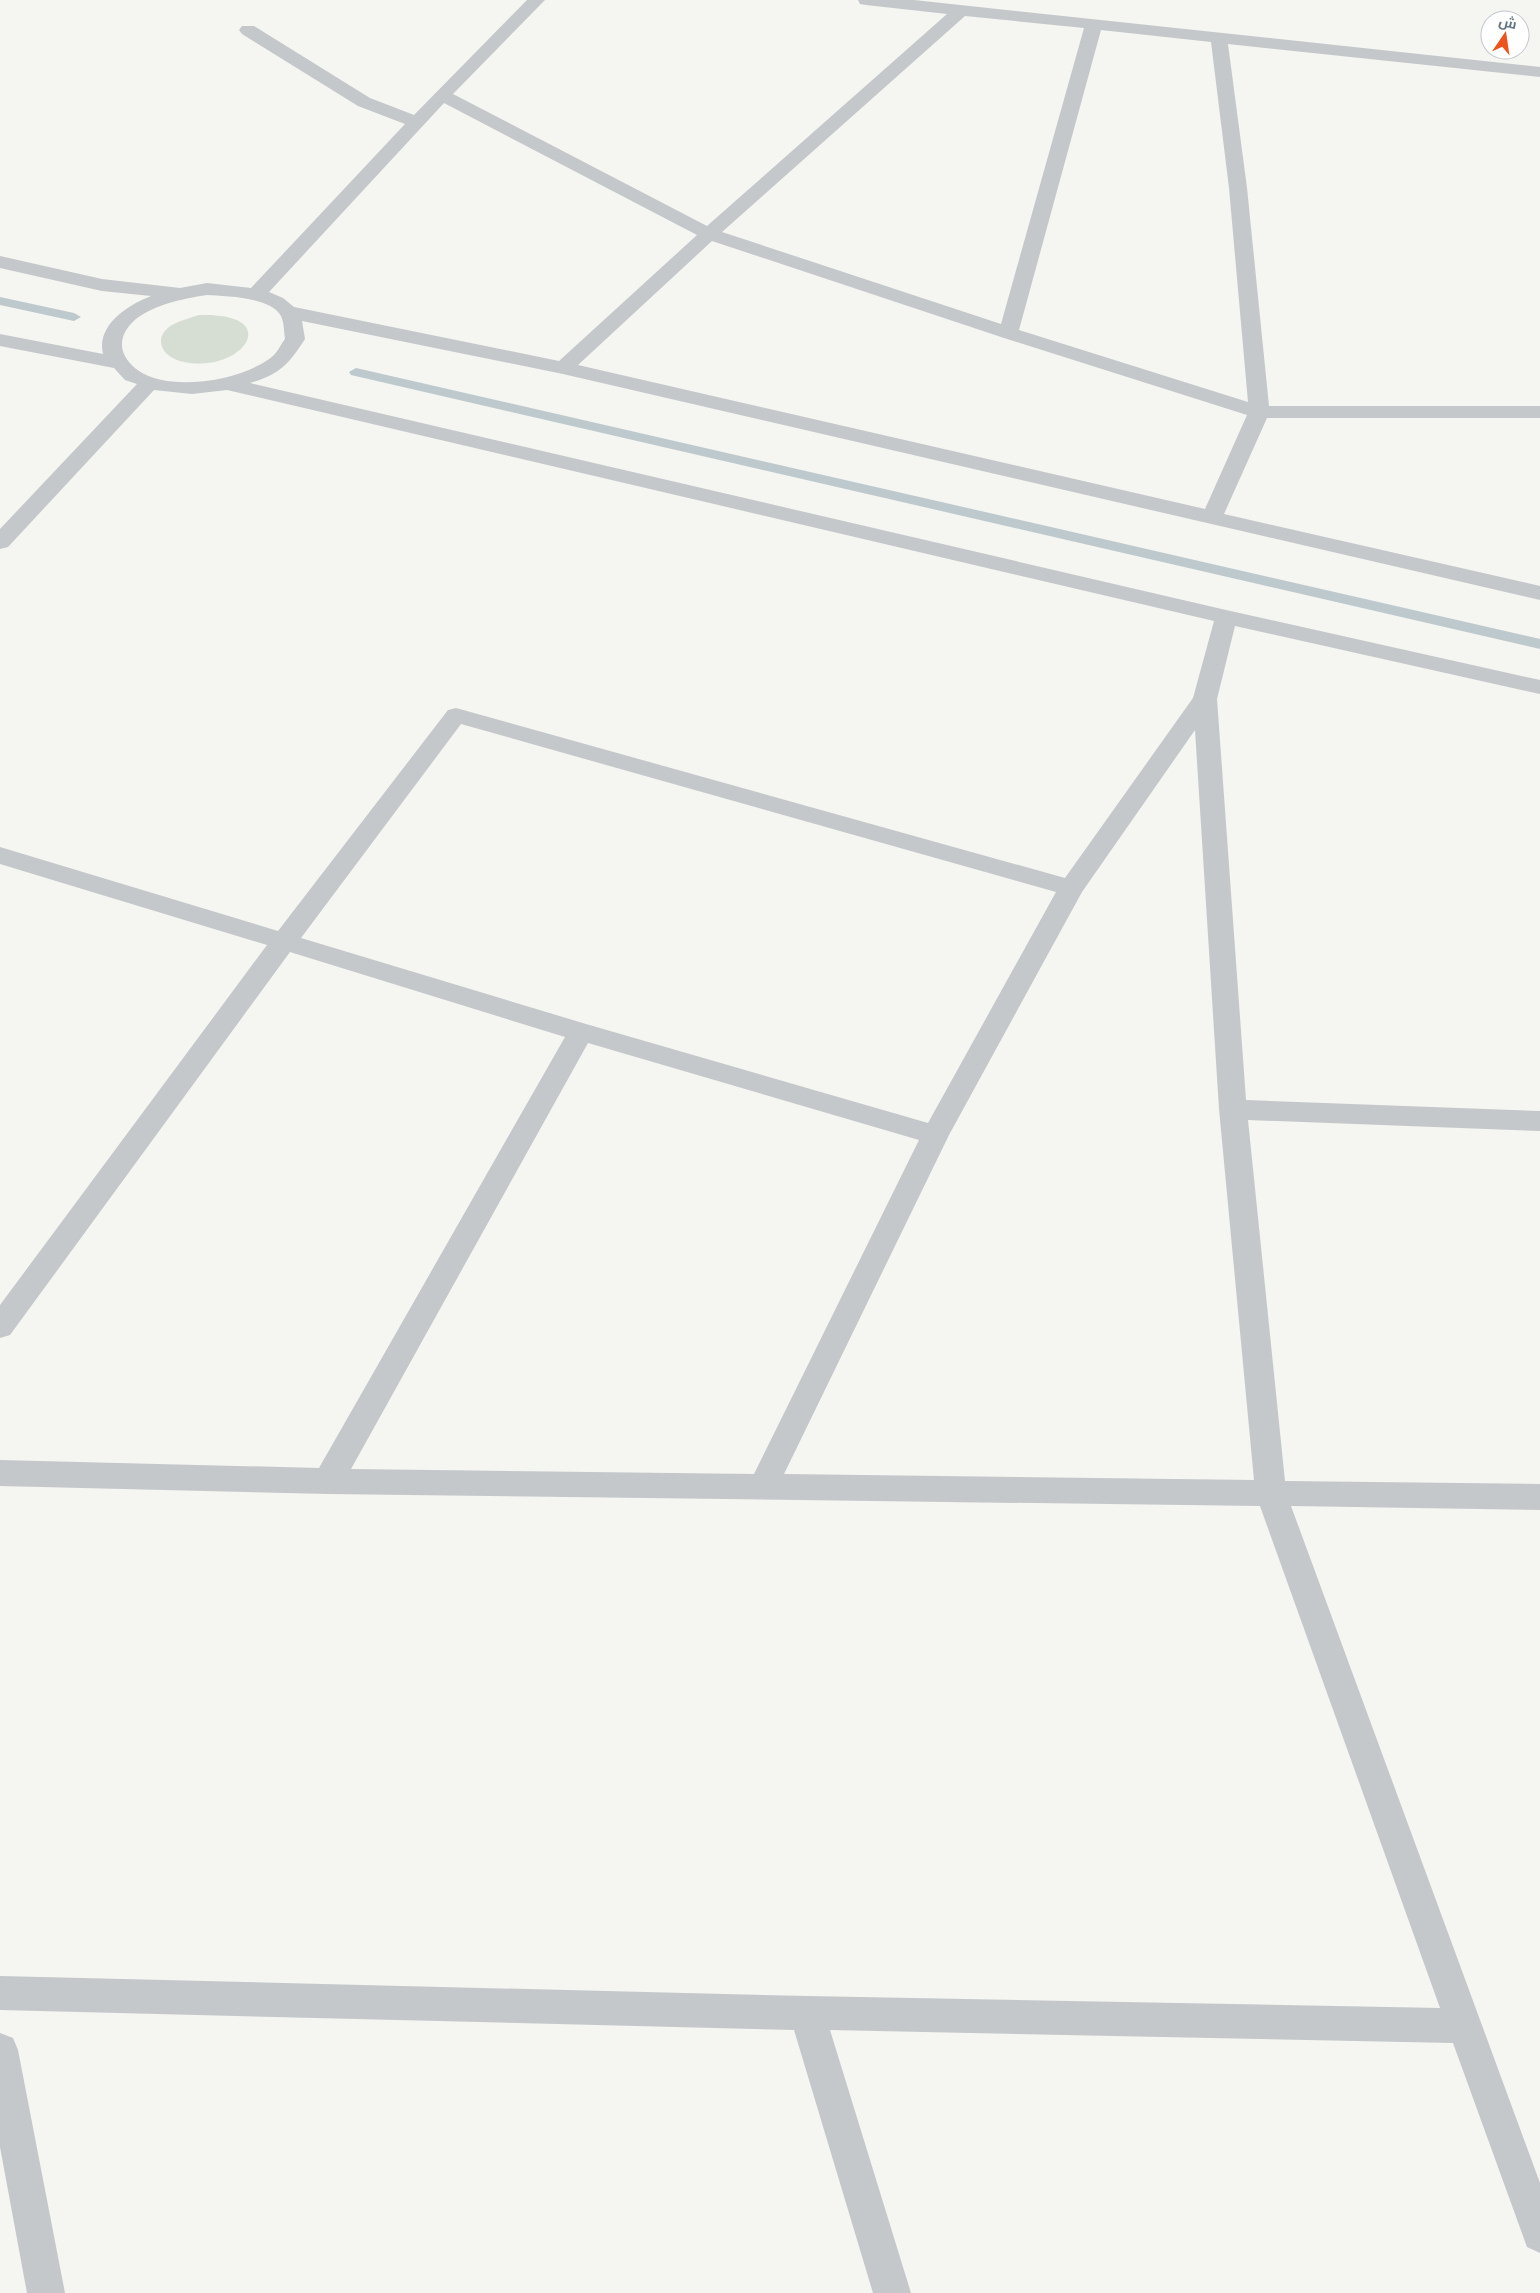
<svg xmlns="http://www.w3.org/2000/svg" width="1540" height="2293" font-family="Helvetica,Cairo,sans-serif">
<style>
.green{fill:#d6ddd2}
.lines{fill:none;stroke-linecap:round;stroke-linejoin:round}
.stream{fill:#bec9ce;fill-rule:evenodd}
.street{fill:#c4c8cb;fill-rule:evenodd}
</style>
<rect width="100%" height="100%" fill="#f5f5f1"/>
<path class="green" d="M199,315c89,-3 42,62 -19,46 -21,-6 -27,-26 -6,-37 8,-4 16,-6 25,-9z"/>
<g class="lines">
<path class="stream" d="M0,297l74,16 7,4 -7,4 -74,-16z
M356,368l1184,271v10l-1189,-274 -2,-3z"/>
<path class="street" d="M527,0h18l-92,94 254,132 240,-212 -81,-9 -6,-1 -2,-4h56l626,67v10l-312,-33 19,144 22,218h271v12h-273l-43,96 316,72v14l-977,-226 -261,-53 3,18c-17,26 -25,35 -55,44l976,227 314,70v14l-305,-68 -18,73 29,401 294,11v20l-292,-11 37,361 255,3v26l-249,-4 249,677v70l-13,-6 -74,-204 -623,-13 81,263h-38l-79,-263 -794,-20v-34l807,20 633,12 -180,-502 -932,-12 -328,-8v-26l319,8 246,-431 -275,-85 -280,383 -10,3v-33l267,-360 -267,-81v-17l278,84 170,-221 8,-2 609,170 128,-180 21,-77 -987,-231 -35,4 -38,-4 -146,157 -8,2v-20l137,-145 -12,-4 -11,-12 -114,-22v-12l103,20c-7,-29 25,-49 48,-58l-49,-5 -102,-23v-12l102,23 78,9 27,-5 44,5 154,-164 -47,-18 -116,-72 -3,-4 3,-4h12l116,72 44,17zM965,16l119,12 -83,296 -279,-92zM1101,30l110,12 18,146 19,214 -229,-72zM444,103l253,132 -138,126 -265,-54 -11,-9 -14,-6zM712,241l289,96 246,78 -42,94 -627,-144zM207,295c18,1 64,2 74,21 3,6 3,16 4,23 -4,5 -7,12 -11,16 -28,25 -103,38 -135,16 -9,-6 -18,-17 -17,-28 4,-34 58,-44 85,-48zM461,724l595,168 -128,231 -342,-99 -285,-86zM1195,730l24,379 35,371 -470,-6 165,-339 133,-243zM588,1043l331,97 -165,334 -403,-5z
M0,2033l13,5 5,12 47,243h-38l-27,-146z"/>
</g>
<g transform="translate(1505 35) rotate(13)"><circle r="24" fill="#ffffff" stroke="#c0c7ce"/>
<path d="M0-4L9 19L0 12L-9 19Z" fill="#ed531a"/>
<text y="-8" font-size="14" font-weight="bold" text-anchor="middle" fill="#627484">ش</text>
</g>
</svg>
